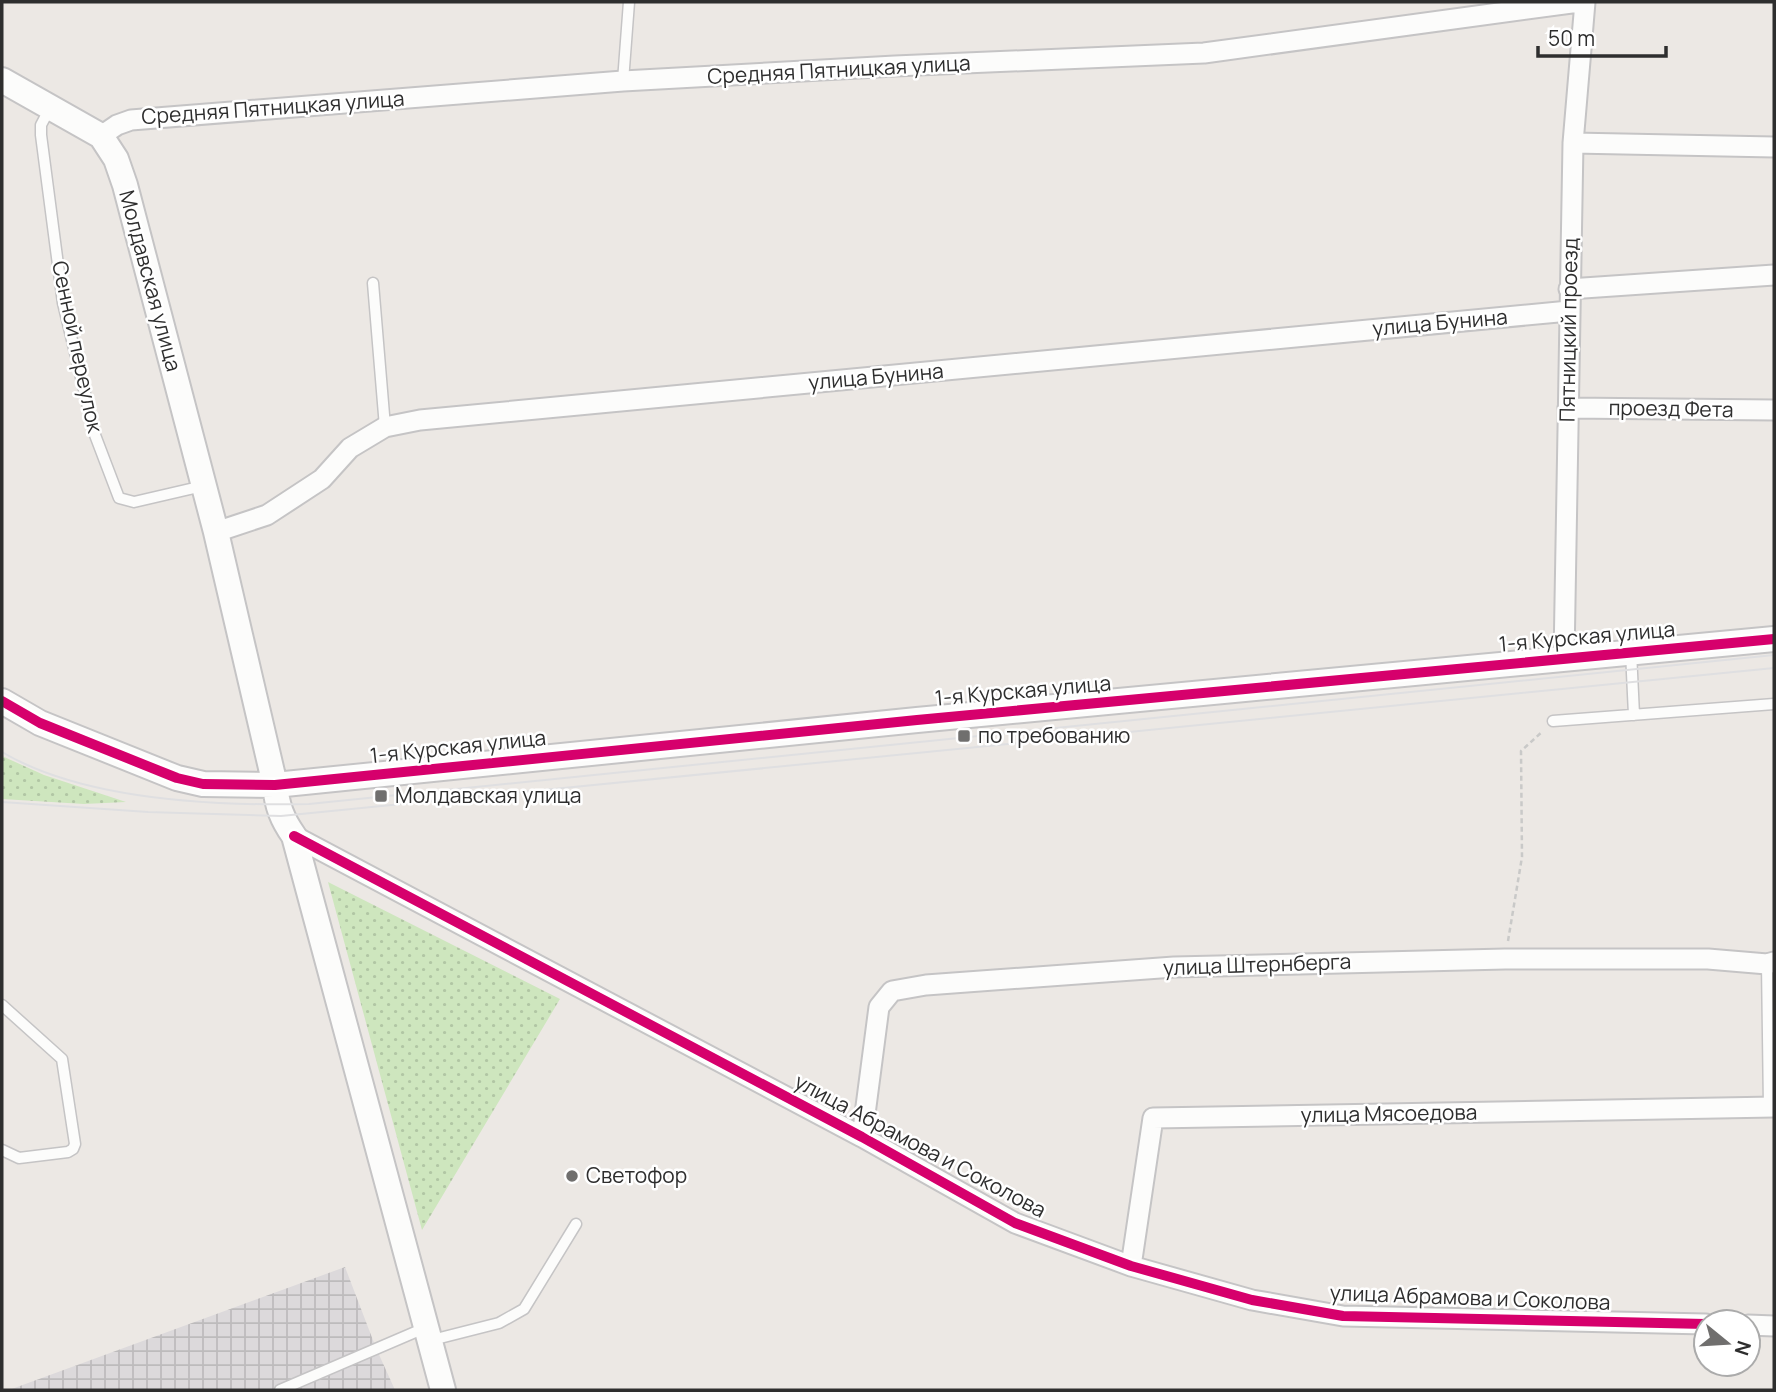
<svg xmlns="http://www.w3.org/2000/svg" width="1776" height="1392" font-family="Manrope,sans-serif">
<style>
.industrial{fill:url(#industrial-grid)}
.grass{fill:url(#grass-dots)}
.lines{fill:none;stroke-linecap:round;stroke-linejoin:round}
.service-casing{stroke:#c5c4c5;stroke-width:13}
.minor-casing{stroke:#c5c4c5;stroke-width:23}
.tertiary-casing{stroke:#c5c4c5;stroke-width:28}
.path{stroke:#c9c9c8;stroke-width:2.5;stroke-dasharray:5 3.5;stroke-linecap:butt}
.service{stroke:#fcfcfb;stroke-width:10}
.minor{stroke:#fcfcfb;stroke-width:19}
.tertiary{stroke:#fcfcfb;stroke-width:24}
.tram{stroke:#dfdfe1;stroke-width:2}
.cycleway-casing{stroke:#fff;stroke-width:15}
.cycleway{stroke:#d6006c;stroke-width:10}
.poi-dot{fill:#706f6e;stroke:#fff;stroke-width:2.5}
.labels{text-anchor:middle;stroke-width:5;stroke-linejoin:round;paint-order:stroke}
.street-label{font-size:21px;fill:#2e2e2e;stroke:#fff}
.poi-label{font-size:21px;fill:#2e2e2e;stroke:#fff;text-anchor:start}
</style>
<defs>
<pattern id="industrial-grid" width="8" height="8" patternUnits="userSpaceOnUse" patternTransform="scale(1.75)"><rect width="8" height="8" fill="#dcd9db"/><path d="M0 4h8M4 0v8" fill="none" stroke="#bdbbbc"/></pattern>
<pattern id="grass-dots" width="8" height="8" patternUnits="userSpaceOnUse" patternTransform="scale(1.75)"><rect width="8" height="8" fill="#cee6be"/><path d="M2 2h.1M6 6h.1" fill="none" stroke="#b1c6a4" stroke-width="1.8" stroke-linecap="round"/></pattern>
</defs>
<rect width="100%" height="100%" fill="#ece8e4"/>
<path class="industrial" d="M345,1267l31,81 19,42h-386z"/>
<path class="grass" d="M2,756l42,19 82,27 -42,2 -82,-5z
M328,882l232,117 -138,231z"/>
<g class="lines">
<defs>
<path id="service" d="M623,81l6,-79
M50,108l-9,17v10l22,168 32,132 24,63 15,4 69,-16
M373,283l12,144
M1631,652l3,63
M1553,721l221,-17
M1767,964l2,143
M2,1005l60,54 13,85 -2,5 -5,3 -49,6 -17,-8
M432,1340l67,-17 25,-14 52,-85
M280,1390l147,-63"/>
<path id="minor" d="M101,136l16,-11 14,-5 492,-39 272,-15 309,-13 375,-51
M1573,143l201,4
M1569,289l205,-14
M1568,408l206,2
M216,532l51,-17 55,-36 28,-31 35,-21 35,-7 1149,-109
M1564,659l9,-516 12,-141
M294,836l568,301 153,86 116,43 121,34 91,16 363,8
M862,1137l17,-130 13,-16 34,-6 248,-18 331,-8h203l59,5 7,-2
M1131,1266l22,-148 621,-11
M1748,1325l26,1"/>
<path id="tertiary" d="M2,80l99,56 15,23 9,26 91,347 59,253c2,21 7,34 19,51l149,554
M2,701l38,22 137,55 26,6 72,1 642,-65 857,-81"/>
</defs>
<use href="#service" class="service-casing"/>
<use href="#minor" class="minor-casing"/>
<use href="#tertiary" class="tertiary-casing"/>
<path class="path" d="M1508,941l14,-84 -1,-106 22,-20"/>
<use href="#service" class="service"/>
<use href="#minor" class="minor"/>
<use href="#tertiary" class="tertiary"/>
<path class="tram" d="M2,752c81,48 214,54 307,52l1465,-149
M2,802l146,10 133,4 1493,-148"/>
<defs>
<path id="cycleway" d="M2,701l38,22 137,55 26,6 72,1 642,-65 857,-81
M294,836l568,301 153,86 116,43 121,34 91,16 363,8"/>
</defs>
<use href="#cycleway" class="cycleway-casing"/>
<use href="#cycleway" class="cycleway"/>
</g>
<g class="poi-dot">
<rect x="957" y="729" width="14" height="14" rx="3.5"/>
<rect x="374" y="789" width="14" height="14" rx="3.5"/>
<circle cx="572" cy="1176" r="7"/>
</g>
<g class="labels">
<g class="street-label">
<text transform="translate(839 70) rotate(-3)" y="7">Средняя Пятницкая улица</text>
<text transform="translate(273 108) rotate(-4)" y="7">Средняя Пятницкая улица</text>
<text transform="translate(150 281) rotate(75)" y="7">Молдавская улица</text>
<text transform="translate(1440 323) rotate(-5)" y="7">улица Бунина</text>
<text transform="translate(1569 330) rotate(-89)" y="7">Пятницкий проезд</text>
<text transform="translate(77 347) rotate(78)" y="7">Сенной переулок</text>
<text transform="translate(876 377) rotate(-5)" y="7">улица Бунина</text>
<text transform="translate(1671 409) rotate(1)" y="7">проезд Фета</text>
<text transform="translate(1587 637) rotate(-5)" y="7">1-я Курская улица</text>
<text transform="translate(1023 691) rotate(-5)" y="7">1-я Курская улица</text>
<text transform="translate(458 747) rotate(-6)" y="7">1-я Курская улица</text>
<text transform="translate(1257 965) rotate(-2)" y="7">улица Штернберга</text>
<text transform="translate(1389 1114) rotate(-1)" y="7">улица Мясоедова</text>
<text transform="translate(920 1146) rotate(28)" y="7">улица Абрамова и Соколова</text>
<text transform="translate(1470 1298) rotate(2)" y="7">улица Абрамова и Соколова</text>
</g>
<g class="poi-label">
<text x="978" y="743">по требованию</text>
<text x="395" y="803">Молдавская улица</text>
<text x="586" y="1183">Светофор</text>
</g>
</g>
<rect width="1776" height="1392" fill="none" stroke="#2e2e2e" stroke-width="7"/>
<g transform="translate(1727 1343) rotate(108)"><circle r="33" fill="#ffffff" stroke="#ababab" stroke-width="2"/>
<path d="M0-5L12 26L0 18L-12 26Z" fill="#706f6e"/>
<text y="-10" font-size="19" font-weight="bold" text-anchor="middle" fill="#2e2e2e">N</text>
</g>
<path d="M1538 46v10h128v-10" fill="none" stroke="#2e2e2e" stroke-width="3.5"/>
<text x="1548" y="46" font-size="21" fill="#2e2e2e" stroke="#ffffff" stroke-width="5" paint-order="stroke">50 m</text>
</svg>
